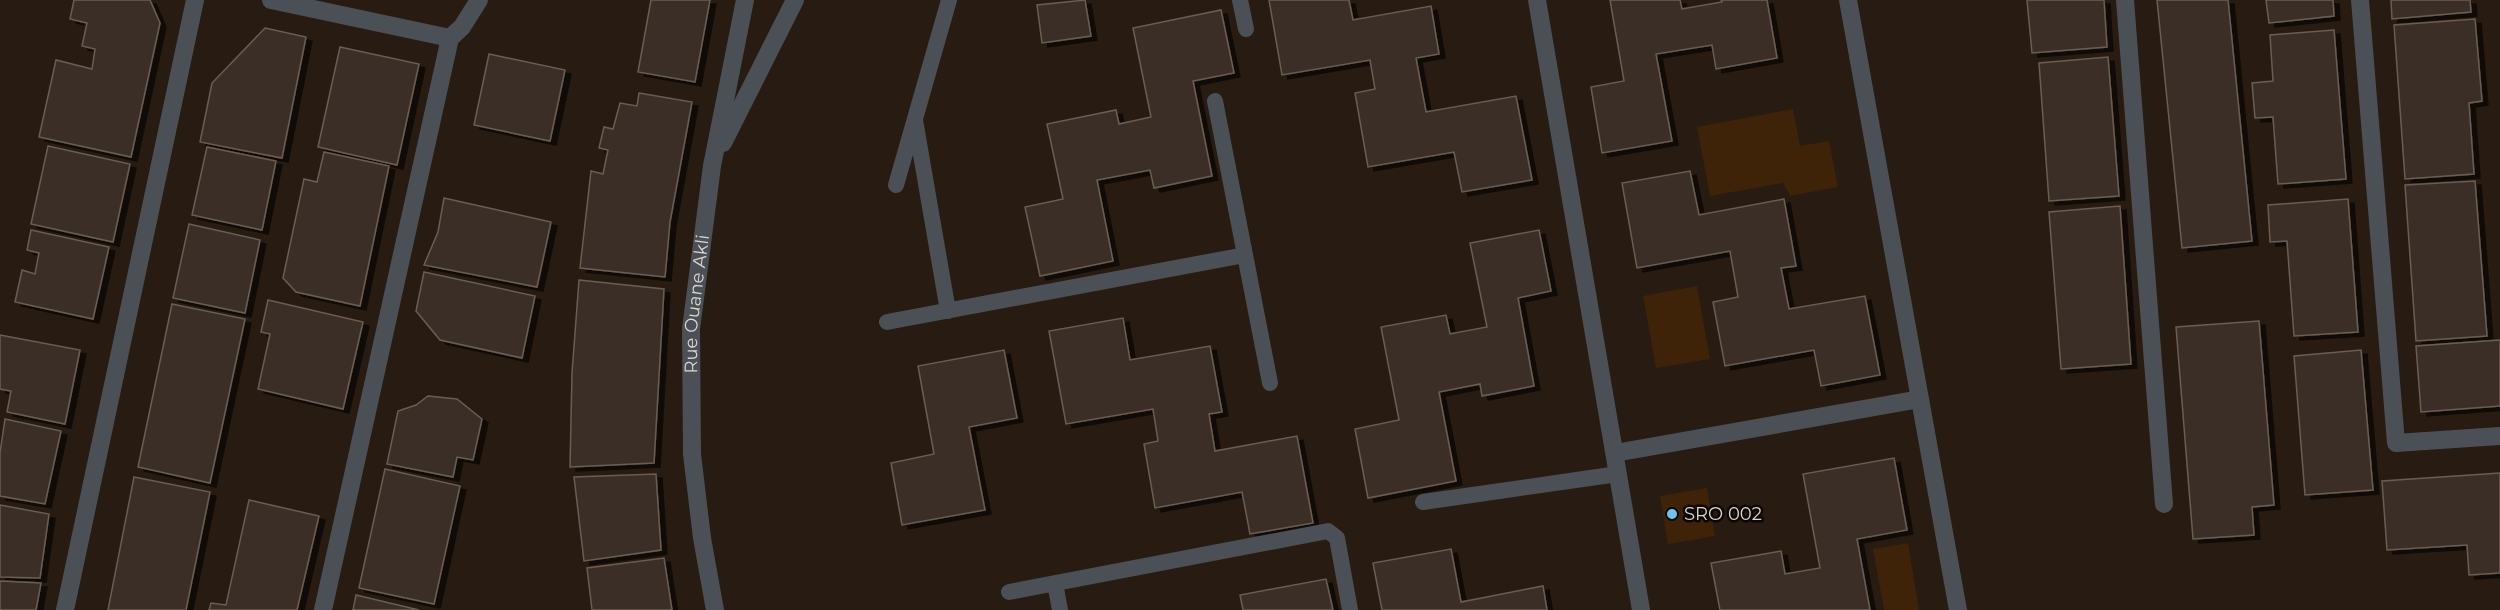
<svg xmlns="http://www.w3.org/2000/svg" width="2500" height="610" font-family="Montserrat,sans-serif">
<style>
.green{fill:#3e2309}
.building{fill:#3b2f25;stroke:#6b5d52;stroke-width:1.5;filter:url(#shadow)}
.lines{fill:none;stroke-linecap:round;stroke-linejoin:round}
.lane{stroke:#4a5055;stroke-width:16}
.street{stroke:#4a5055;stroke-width:18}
.poi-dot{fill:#6bc3f2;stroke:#0c0704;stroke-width:2}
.labels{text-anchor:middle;stroke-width:5;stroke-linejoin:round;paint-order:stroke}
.street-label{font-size:18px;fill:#ddd5cf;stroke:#0c0704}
.poi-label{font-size:18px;fill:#ddd5cf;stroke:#0c0704;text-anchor:start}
</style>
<defs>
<filter id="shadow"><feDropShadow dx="6" dy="4" stdDeviation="0" flood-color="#0009"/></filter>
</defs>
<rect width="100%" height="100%" fill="#271b12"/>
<path class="green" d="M1793,109l7,37 29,-5 9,46 -48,9 -7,-13 -73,13 -13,-69z
M1697,286l13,73 -54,9 -13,-72z
M1707,488l8,48 -47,8 -8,-48z
M1908,543l11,67h-35l-11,-61z"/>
<path class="building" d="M74,0h76l10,23 -29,134 -92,-20 17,-77 36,9 3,-20 -13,-3 5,-23 -17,-4z
M651,0h59l-15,82 -57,-10z
M1085,0l6,36 -49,7 -5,-38z
M1269,0h80l4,20 78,-14 8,48 -23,4 10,54 90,-16 16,84 -70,12 -8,-40 -86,15 -13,-74 20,-4 -5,-29 -88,15z
M1610,0h70l2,9 40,-7 -1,-2h46l10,58 -61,11 -4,-24 -56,9 16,87 -70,12 -11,-66 33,-6z
M2027,0h77l3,47 -75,6z
M2157,0h71l24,241 -70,7z
M2266,0h67l1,16 -65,7z
M2391,0h79l1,12 -79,7z
M1221,10l13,63 -41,8 19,95 -58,12 -4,-18 -53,10 16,81 -73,15 -15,-69 38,-8 -16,-75 69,-14 3,14 32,-7 -18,-89z
M2475,19l7,82 -13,2 5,71 -69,5 -11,-154z
M265,28l41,9 -24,121 -82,-16 12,-59z
M2334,30l12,149 -68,5 -5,-67 -18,1 -3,-35 21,-2 -3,-46z
M340,47l79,17 -22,101 -79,-18z
M489,54l76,16 -15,71 -76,-16z
M2108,57l11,139 -70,5 -10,-138z
M639,93l53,9 -22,120 -5,55 -85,-9 11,-97 12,3 5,-24 -9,-2 5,-21 9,2 7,-26 17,3z
M48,146l82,18 -17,78 -82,-18z
M207,147l69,14 -14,69 -70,-15z
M324,152l65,14 -29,140 -64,-14 -13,-14 21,-99 13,3z
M1690,171l9,44 85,-16 12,67 -15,2 8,41 76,-13 15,79 -59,11 -7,-36 -89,16 -12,-64 25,-5 -8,-46 -93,17 -15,-85z
M2475,181l12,155 -71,5 -11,-156z
M444,198l107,24 -14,65 -113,-22 14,-33z
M2348,199l10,133 -64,4 -7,-95 -17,1 -2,-37z
M2120,206l11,158 -70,5 -12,-157z
M189,224l71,16 -15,73 -72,-15z
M31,230l78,17 -16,72 -78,-17 7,-32 13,4 4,-21 -12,-3z
M1539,230l12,61 -33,7 16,88 -52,10 -2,-12 -41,8 17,89 -88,17 -13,-69 44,-9 -18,-93 65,-12 4,19 37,-7 -17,-84z
M424,272l111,24 -13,62 -82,-18 -24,-29z
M579,280l85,9 -10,174 -84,4 2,-94z
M268,300l95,22 -20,87 -85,-20 12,-55 -9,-2z
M172,304l73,15 -35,164 -72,-16z
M1123,318l7,42 80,-14 12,66 -13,2 6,37 82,-15 16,87 -63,11 -8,-42 -87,16 -11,-64 14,-3 -5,-32 -87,15 -17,-93z
M2259,321l15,184 -22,2 2,28 -61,4 -17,-212z
M0,335l80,15 -15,74 -58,-12 4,-21 -11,-2z
M2500,340v66l-79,6 -5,-66z
M1004,350l13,68 -48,9 16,83 -83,15 -11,-62 43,-9 -16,-88z
M2361,350l12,140 -68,5 -11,-139z
M428,396l29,3 25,20 -9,41 -16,-3 -4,20 -66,-13 11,-53 18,-6z
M5,419l56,12 -16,73 -45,-8v-43z
M1894,458l13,72 -50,9 13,71h-150l-9,-47 70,-12 4,23 35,-6 -17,-94z
M385,469l75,17 -26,118 -75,-16z
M2500,473v100l-31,2 -2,-30 -80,5 -5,-69z
M656,474l5,76 -77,11 -10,-84z
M134,477l76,15 -24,118h-78z
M249,500l70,16 -22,94h-88l2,-7 15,2z
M0,505l49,9 -9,64 -40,-1z
M1451,549l10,53 82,-16 4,24h-165l-9,-47z
M664,558l8,52h-80l-5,-42z
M1326,579l7,31h-90l-3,-15z
M0,581l41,2 -5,27h-36z
M356,595l63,15h-66z"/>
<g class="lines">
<path class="lane" d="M1240,0l6,29
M1215,101l55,282
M915,120l33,191
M896,185l53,-185
M887,322l358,-67
M1423,502l195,-28
M1055,583l5,27
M1009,592l319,-61 9,7 13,72"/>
<g class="street">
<path d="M271,0l179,38"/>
<path d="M1537,0l104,610"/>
<path d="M1848,0l110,610"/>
<path d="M2125,0l39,504"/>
<path d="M2360,0l36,443 104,-7"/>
<path d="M723,143l72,-143"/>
<path d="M1615,453l305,-54"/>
<path d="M65,610l130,-610"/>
<path d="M323,610l127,-572 12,-11 17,-27"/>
<path id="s1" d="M715,610l-13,-72 -10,-84 -1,-125 21,-163 33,-166"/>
</g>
</g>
<circle class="poi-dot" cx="1672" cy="514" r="6"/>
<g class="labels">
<g class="street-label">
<text dy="6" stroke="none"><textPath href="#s1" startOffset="308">Rue Ouane Akli</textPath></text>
</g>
<g class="poi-label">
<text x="1684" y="520">SRO 002</text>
</g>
</g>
</svg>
